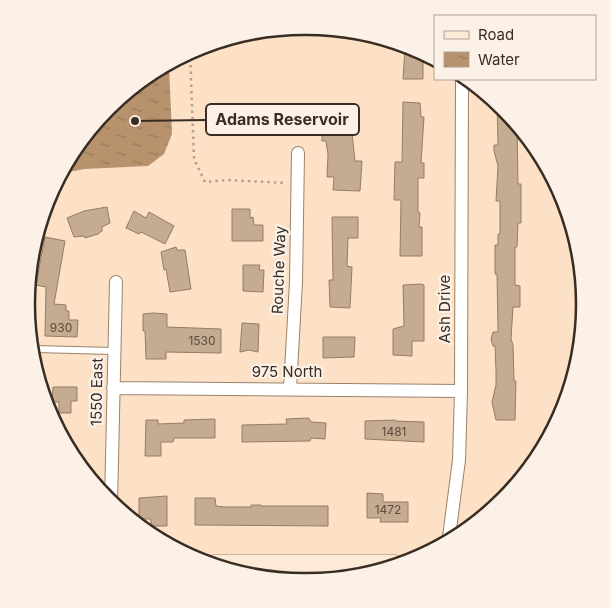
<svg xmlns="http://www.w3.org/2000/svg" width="611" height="608" font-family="Inter,sans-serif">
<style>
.water{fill:url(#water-ripples)}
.building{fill:#c5ab92;stroke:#957c64}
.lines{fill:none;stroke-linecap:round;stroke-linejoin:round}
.service-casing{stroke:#9b826a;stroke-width:8}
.minor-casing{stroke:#9b826a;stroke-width:14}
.secondary-casing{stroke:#9b826a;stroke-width:19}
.path{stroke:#b5a08b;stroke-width:2.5;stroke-dasharray:2.5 4;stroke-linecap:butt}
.service{stroke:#fff;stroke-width:6}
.minor{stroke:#fff;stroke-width:12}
.secondary{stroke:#fce9d6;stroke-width:18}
.labels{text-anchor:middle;stroke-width:4.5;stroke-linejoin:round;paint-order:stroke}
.number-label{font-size:12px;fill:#5b4c3f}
.street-label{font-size:15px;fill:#382d23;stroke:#fcf1e7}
.rim{fill:none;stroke:#382d23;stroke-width:2.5}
.leader{fill:none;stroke:#382d23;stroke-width:2}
.callout-dot{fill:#382d23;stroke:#fcf1e7;stroke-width:2}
.callout{fill:#fcf1e7;stroke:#382d23;stroke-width:2}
.callout-label{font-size:16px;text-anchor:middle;font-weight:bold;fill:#382d23}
</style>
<defs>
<pattern id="water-ripples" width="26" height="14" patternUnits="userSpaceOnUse" patternTransform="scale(1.25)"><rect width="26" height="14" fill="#b8926d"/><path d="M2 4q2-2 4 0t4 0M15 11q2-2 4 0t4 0" fill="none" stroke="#977859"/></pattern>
</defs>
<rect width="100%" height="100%" fill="#fce1c6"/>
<path class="water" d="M169,66l3,68 -8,20 -16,12 -64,3 -20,4 43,-65z"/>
<path class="building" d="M405,48h9l9,6v25h-20z
M403,102l17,1 1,14h3l-3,46h3v15h-6v34l2,1 -1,14h3v29h-22l1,-56h-7l1,-38h7z
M497,103l6,4 14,20 1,57h3v39h-3l-1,24h-2v38l5,1v21h-7l-2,32 2,6 1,36h2l-1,39h-19l-4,-18 4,-17v-14l-1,-25h-2l-2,-7 2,-7h5l-1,-58h-2v-29h3v-11h2v-33h-4l2,-35 -4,-15v-6h4z
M332,115l3,12 16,-2 4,36h7l-2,30 -27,-1 1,-13h-7l1,-23 -2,-13h-4v-8l-5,1 -2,-16z
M107,207l3,16 -8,4v4l-4,3 -13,4 -1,-2 -10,1 -7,-19 17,-7z
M232,209h18v9l3,-1 1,8h9v16h-31z
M134,211l12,7 3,-6 25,14 -9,18 -24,-12 -2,2 -13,-6z
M332,217h26v21h-10l-1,28 5,1 -2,41 -20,-1 -1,-27h4z
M45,237l20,4 -11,63 12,1v6h3v9h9l-1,17 -32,-1 1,-49 -10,-2z
M176,247l1,3h8l6,39 -21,3 -4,-23 -2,1 -3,-18z
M243,265h17l-1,5h5l-1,22 -20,-1z
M421,284l3,1v56h-12v15l-19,-1v-26l11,-3 -1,-41z
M153,313l14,1v13l54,2v24l-55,-1v7h-20l-1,-28h-2v-17z
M242,323l17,1 -1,28 -9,-2 -9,2z
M323,337h32l-1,20 -31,1z
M53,387h24v14h-6v12h-12v-11h-7z
M309,418l2,4 15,1 -1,16 -14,-1 -1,3 -68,1v-17l45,-1 -1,-5z
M215,419v19h-41l-1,4h-12v14h-16l1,-36h12v4l26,-1v-3z
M395,420v1l29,1v20l-59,-3v-18z
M367,493l16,1v8h25v20h-28l1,-4h-14z
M167,496v30h-16v-7h-12v-21z
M195,498h20l1,8 9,1h26v-2h10v1h67v20l-133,-1z"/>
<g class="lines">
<defs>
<path id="service" d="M35,349l79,2"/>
<path id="minor" d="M113,388l348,3
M290,389l6,-107 2,-129
M111,503l5,-221
M449,537l10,-77 2,-69 1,-311"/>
<path id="secondary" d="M213,564h182"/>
</defs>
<use href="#service" class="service-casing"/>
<use href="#minor" class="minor-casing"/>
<use href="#secondary" class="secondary-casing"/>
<path class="path" d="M190,52l4,107 11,23 22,-2 59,3"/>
<use href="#service" class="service"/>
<use href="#minor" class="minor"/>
<use href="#secondary" class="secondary"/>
</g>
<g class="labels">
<g class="number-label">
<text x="61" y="332">930</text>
<text x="202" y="345">1530</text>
<text x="394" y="436">1481</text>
<text x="388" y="514">1472</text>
</g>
<g class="street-label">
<text transform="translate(279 270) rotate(-88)" y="5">Rouche Way</text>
<text transform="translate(445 309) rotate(-90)" y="5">Ash Drive</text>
<text x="287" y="377">975 North</text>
<text transform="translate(97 392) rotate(-89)" y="5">1550 East</text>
</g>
</g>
<path d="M0 0H611V608H0ZM304 35H307A269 269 0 0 1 576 304V304A269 269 0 0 1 307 573H304A269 269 0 0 1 35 304V304A269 269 0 0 1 304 35Z" fill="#fcf1e7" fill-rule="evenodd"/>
<path class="rim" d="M304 35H307A269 269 0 0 1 576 304V304A269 269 0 0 1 307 573H304A269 269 0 0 1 35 304V304A269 269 0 0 1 304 35Z"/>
<path class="leader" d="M135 121L206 120"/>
<circle class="callout-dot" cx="135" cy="121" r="5"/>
<rect class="callout" x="206" y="104" width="153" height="31" rx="5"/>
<g class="callout-label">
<text x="282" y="125">Adams Reservoir</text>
</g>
<rect x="434" y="15" width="162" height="65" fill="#fcf1e7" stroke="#aea399"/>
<rect x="444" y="31" width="25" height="8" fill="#fce9d6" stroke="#aea399"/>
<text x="478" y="40" font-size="15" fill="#382d23">Road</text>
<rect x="444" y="52" width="25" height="15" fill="url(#water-ripples)" stroke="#aea399"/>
<text x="478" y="65" font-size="15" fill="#382d23">Water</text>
</svg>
